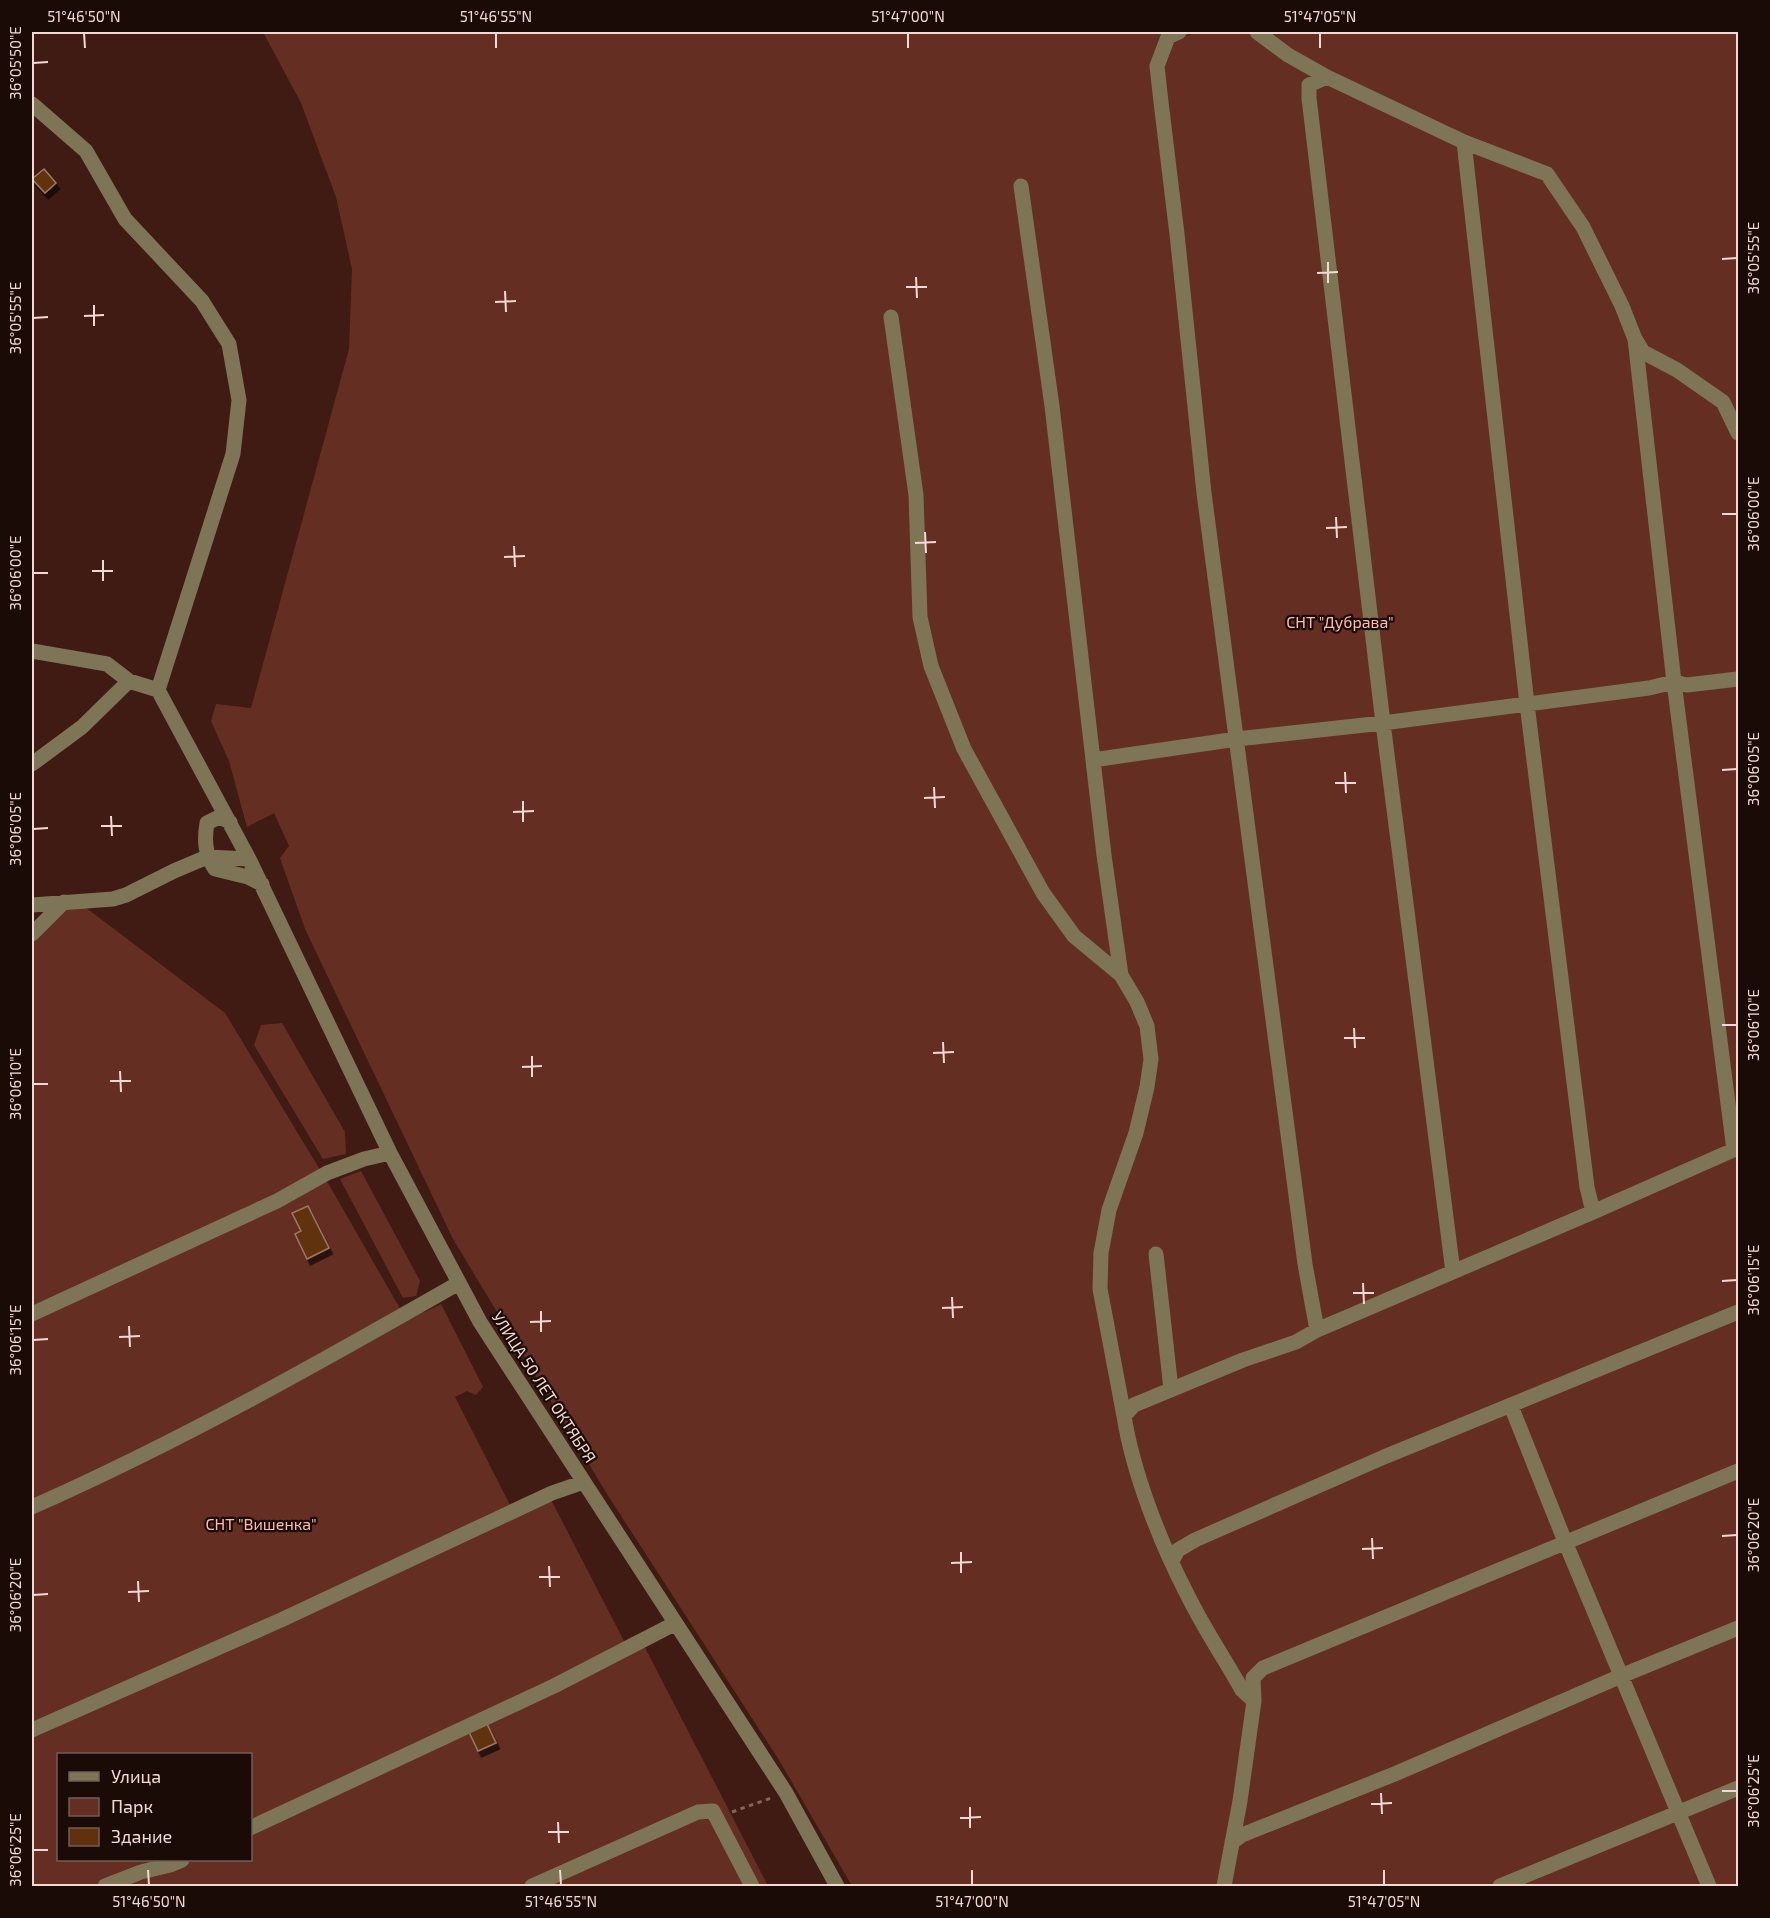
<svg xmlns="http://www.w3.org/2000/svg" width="1770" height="1918" font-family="'Exo 2',sans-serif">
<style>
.green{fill:#642f22;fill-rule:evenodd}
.building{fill:#60310c;stroke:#9e7860;stroke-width:1.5;filter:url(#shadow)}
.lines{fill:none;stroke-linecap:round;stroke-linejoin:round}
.path{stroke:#83635c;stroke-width:3;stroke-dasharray:4.5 4.5;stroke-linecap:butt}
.minor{stroke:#7e7556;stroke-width:15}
.ticks{fill:none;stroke:#f3d9d3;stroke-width:2}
.labels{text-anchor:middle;stroke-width:4.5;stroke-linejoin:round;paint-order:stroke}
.park-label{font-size:16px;fill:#febdac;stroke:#1b0b07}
.street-label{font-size:16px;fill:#f3d9d3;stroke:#1b0b07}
.neatline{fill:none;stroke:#f3d9d3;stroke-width:2}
.ticks-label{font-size:15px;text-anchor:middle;fill:#f3d9d3}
</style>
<defs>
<filter id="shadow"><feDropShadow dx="3.5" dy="6" stdDeviation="0" flood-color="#0009"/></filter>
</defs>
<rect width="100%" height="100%" fill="#3f1b13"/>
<path class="green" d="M263,32h931l-8,4 11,-4h541v1854h-886l-73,-126 -172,-266 -154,-255 -148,-310 -25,-71 9,-12 -15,-33 -27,14 -18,-66 -18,-40 5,-17 35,4 98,-359 3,-80 -16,-72 -35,-94z
M66,907h19l140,106 103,170 78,136 21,-8 14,-7 42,83 -7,8 -9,-4 -12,6 55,108 36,-15 78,151 14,-7 130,252h-736v-944zM58,1754h192v106h-192z
M282,1023l63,109 1,22 -23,5 -69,-114 7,-20z
M361,1171l59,110 -4,15 -13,2 -63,-119z"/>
<path class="building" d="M44,169l12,14 -11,10 -13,-14z
M308,1206l21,42 -22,11 -12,-25 6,-3 -9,-18z
M487,1724l9,19 -18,8 -9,-19z"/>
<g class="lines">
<path class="path" d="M732,1812l39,-14"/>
<path class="minor" d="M1179,32l-11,5 -11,29 4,36 16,132 27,259 101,771 12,66
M1257,32l31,23 39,22 137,65 83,32 36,53 39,79 13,33 8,13 34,18 46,32 15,31
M1327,77l-18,8v13l74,625 70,549
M32,104l54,47 39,68 77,82 27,43 10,56 -6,54 -75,236
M1464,142l63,562 60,483 6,25
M1021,186l31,220 41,354
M891,317l25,178 4,122 11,49 33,83 79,144 31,43 47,39 16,27 10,24 4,33 -4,28 -11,46 -27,77 -8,43 -1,36 24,127
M1635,339l39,343 60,468
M32,651l75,13 22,17 29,9 91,169 141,294 90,169 306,471 51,93
M32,764l50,-37 47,-46
M230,822l-11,-5 -12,6c-3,18 -2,31 8,46l33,8 14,7
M32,905l81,-6 13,-4 48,-24 33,-14 42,2
M32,934l32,-32
M1121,975l-17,-120 -11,-95 144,-21 146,-16 266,-35 25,-6 13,3 51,-6
M1156,1254l15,135
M32,1314l245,-113 50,-28 37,-14 26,-6
M1511,1406l55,138 143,342
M32,1507c147,-65 287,-144 427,-224
M1172,1561l6,-11 17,-10 189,-83 354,-145
M1254,1701l-1,-23 10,-10 475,-197
M32,1730l249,-110 271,-127 32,-11
M250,1828l304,-142 120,-62
M1232,1842l10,-7 155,-62 224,-97 117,-48
M105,1886l36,-14 29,-7 12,-5
M532,1886l166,-74 15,-1 39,75
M1224,1886l16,-85 14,-100 -12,-11c-18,-32 -39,-63 -55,-96 -27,-52 -54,-121 -63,-178l10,-11 109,-45 53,-18 21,-12 276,-118 145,-64
M1500,1886l238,-98"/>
</g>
<path class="ticks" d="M84,33l1,15M496,33v15M908,33v15M1320,33v15M33,63l15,-1M1722,259l15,-1M1328,262v21M1317,273l21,-1M916,277l1,21M906,287h21M505,291l1,21M495,302l21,-1M94,305v21M84,316l20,-1M33,318l15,-1M1722,514h15M1336,517l1,21M1326,528l21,-1M925,532l1,21M915,543l21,-1M514,546l1,21M504,557l21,-1M103,560v21M92,571h21M33,573h15M1722,770l15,-1M1345,772l1,21M1335,783h21M934,787l1,21M924,798l21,-1M523,801v21M513,812l21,-1M111,816l1,20M101,826h21M33,829l15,-1M1722,1025h15M1354,1028l1,20M1344,1038h21M943,1042l1,21M933,1053l21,-1M532,1056v21M522,1067l20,-1M120,1071l1,21M110,1081h21M33,1084h15M1722,1281l15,-1M1363,1283l1,21M1353,1293h21M952,1297l1,21M942,1308l21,-1M541,1311v21M530,1322l21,-1M129,1326l1,21M119,1337l21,-1M33,1340l15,-1M1722,1536l15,-1M1372,1538l1,21M1362,1549l21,-1M961,1552v21M951,1563l21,-1M549,1566l1,21M539,1577h21M138,1581l1,21M128,1592l21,-1M33,1595l15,-1M1722,1791h15M1381,1793l1,21M1371,1804l21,-1M970,1807v21M960,1818l21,-1M558,1822l1,21M548,1832h21M33,1850h15M148,1870l1,15M560,1870l1,15M972,1870v15M1384,1870v15"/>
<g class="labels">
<g class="park-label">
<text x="1340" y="628">СНТ "Дубрава"</text>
<text x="261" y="1530">СНТ "Вишенка"</text>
</g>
<g class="street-label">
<text transform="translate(544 1387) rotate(57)" y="6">УЛИЦА 50 ЛЕТ ОКТЯБРЯ</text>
</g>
</g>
<rect width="1770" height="1918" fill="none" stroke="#1b0b07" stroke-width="66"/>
<rect x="57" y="1753" width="195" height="108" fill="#1b0b07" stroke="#715d59" stroke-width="1.5"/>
<rect x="69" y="1772" width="30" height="9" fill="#7e7556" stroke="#715d59" stroke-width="1.5"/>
<text x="111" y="1783" font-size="18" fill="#f3d9d3">Улица</text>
<rect x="69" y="1798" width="30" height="18" fill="#642f22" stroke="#715d59" stroke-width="1.5"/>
<text x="111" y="1813" font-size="18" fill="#f3d9d3">Парк</text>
<rect x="69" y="1828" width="30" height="18" fill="#60310c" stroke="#715d59" stroke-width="1.5"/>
<text x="111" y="1843" font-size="18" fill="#f3d9d3">Здание</text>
<rect x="33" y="33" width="1704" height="1852" class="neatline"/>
<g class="ticks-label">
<text x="84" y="22">51°46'50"N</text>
<text x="496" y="22">51°46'55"N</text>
<text x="908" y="22">51°47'00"N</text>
<text x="1320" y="22">51°47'05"N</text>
<text transform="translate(16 63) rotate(-90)" y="5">36°05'50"E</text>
<text transform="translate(1754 258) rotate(-90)" y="5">36°05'55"E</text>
<text transform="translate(16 318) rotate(-90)" y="5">36°05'55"E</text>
<text transform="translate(1754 514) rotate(-90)" y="5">36°06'00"E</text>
<text transform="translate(16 573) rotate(-90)" y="5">36°06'00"E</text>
<text transform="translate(1754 769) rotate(-90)" y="5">36°06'05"E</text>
<text transform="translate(16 829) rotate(-90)" y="5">36°06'05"E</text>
<text transform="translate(1754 1025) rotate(-90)" y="5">36°06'10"E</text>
<text transform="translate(16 1084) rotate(-90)" y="5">36°06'10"E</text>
<text transform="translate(1754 1280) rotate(-90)" y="5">36°06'15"E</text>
<text transform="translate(16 1340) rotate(-90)" y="5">36°06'15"E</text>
<text transform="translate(1754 1535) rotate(-90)" y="5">36°06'20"E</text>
<text transform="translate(16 1595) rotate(-90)" y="5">36°06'20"E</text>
<text transform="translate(1754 1791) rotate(-90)" y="5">36°06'25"E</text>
<text transform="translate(16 1850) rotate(-90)" y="5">36°06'25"E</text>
<text x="149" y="1907">51°46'50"N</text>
<text x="561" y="1907">51°46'55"N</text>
<text x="972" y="1907">51°47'00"N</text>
<text x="1384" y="1907">51°47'05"N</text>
</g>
</svg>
